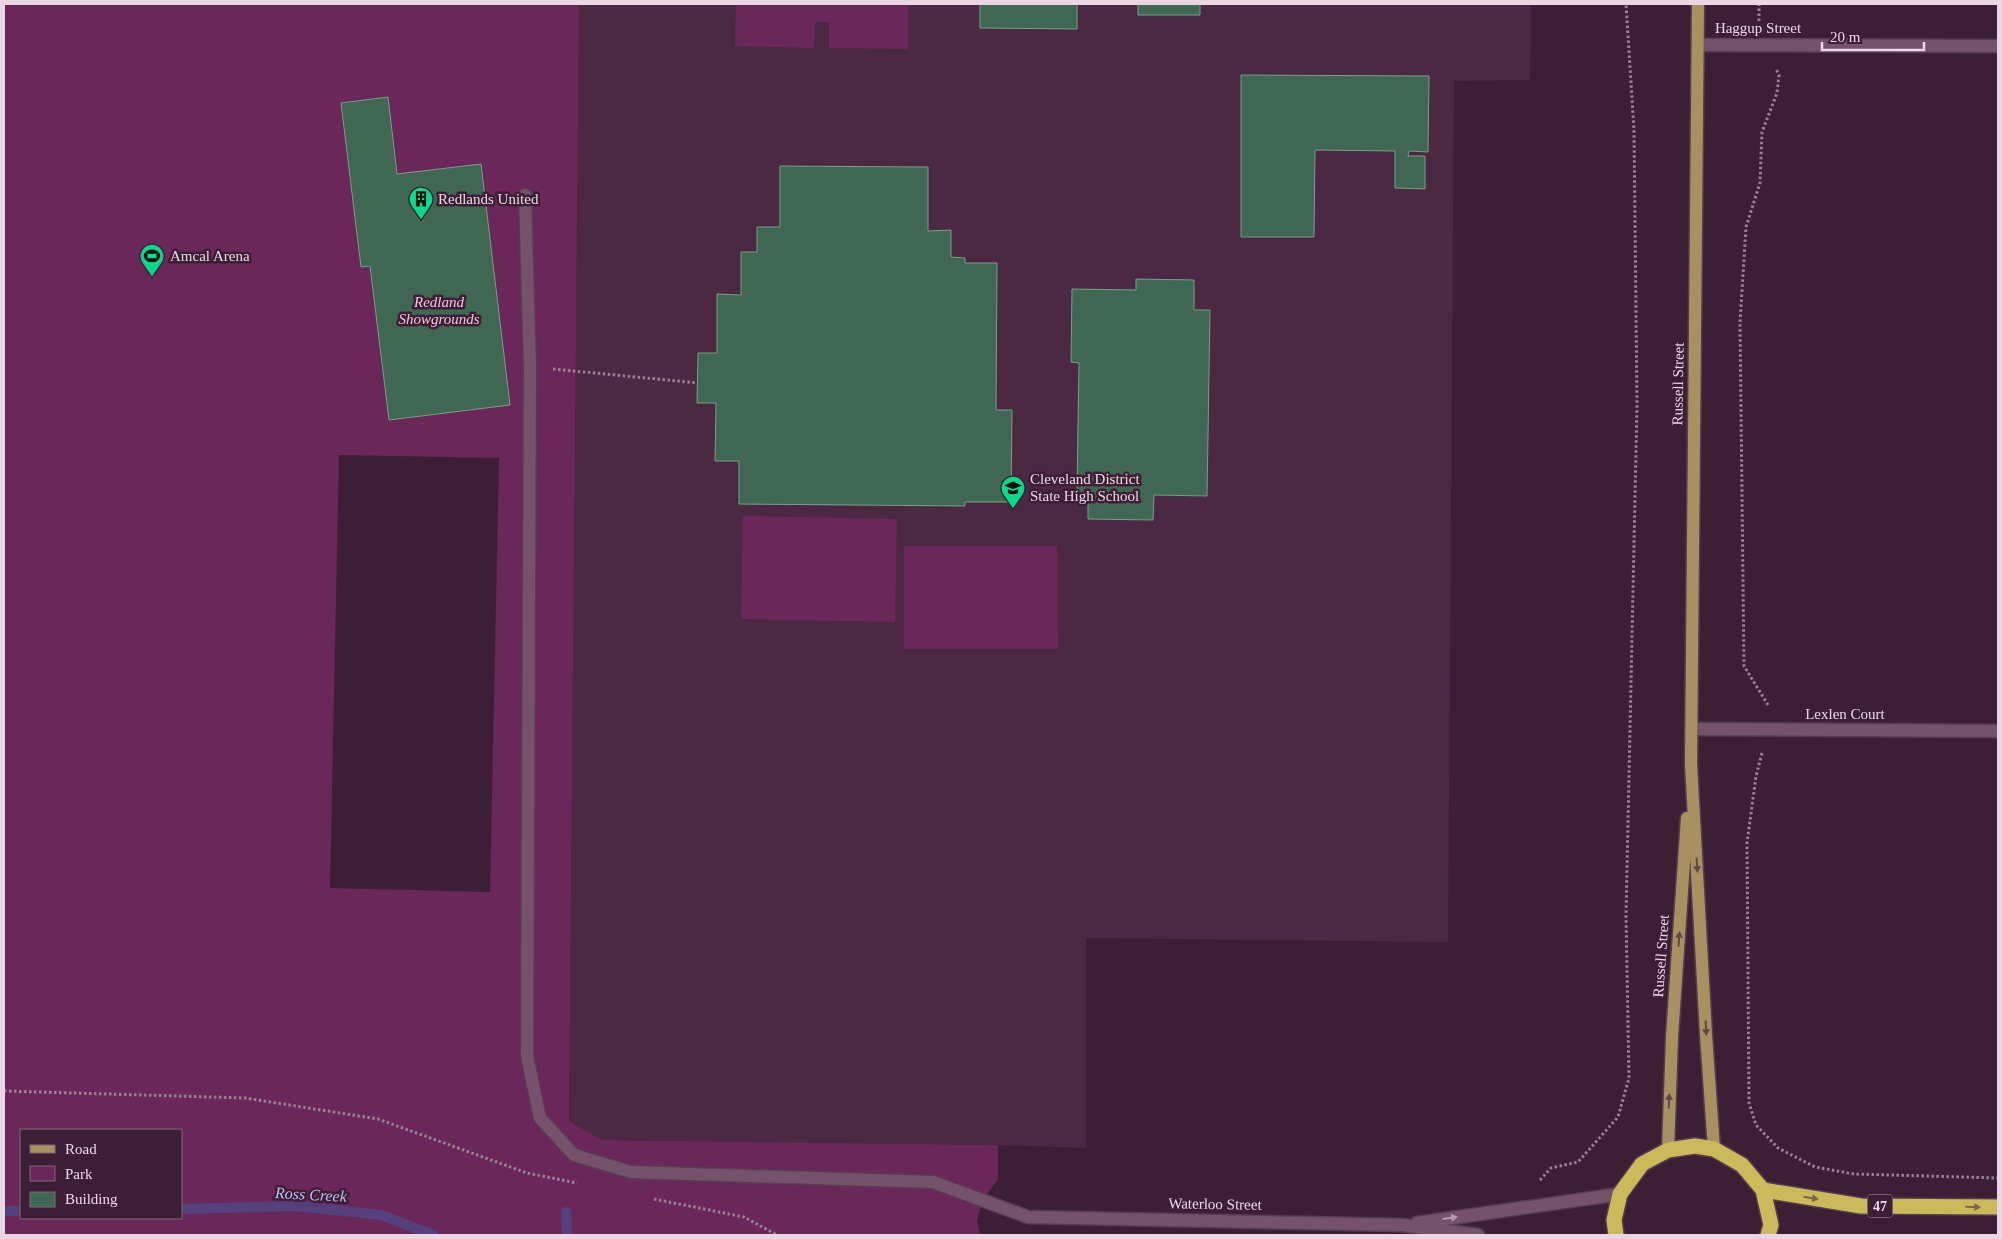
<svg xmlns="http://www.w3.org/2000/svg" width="2002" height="1239" font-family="'Times New Roman',serif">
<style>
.built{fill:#4c2942}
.green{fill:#6b275a;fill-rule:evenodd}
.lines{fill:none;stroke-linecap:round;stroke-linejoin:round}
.stream{stroke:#53407c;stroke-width:10}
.building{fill:#406751;stroke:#76a087}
.minor-casing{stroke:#573d50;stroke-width:15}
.major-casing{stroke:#573d50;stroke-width:15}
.highway-casing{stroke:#573d50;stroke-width:18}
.path{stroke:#9a8192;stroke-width:3;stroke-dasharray:2.5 2.5;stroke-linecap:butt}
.minor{stroke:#74526a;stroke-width:12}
.major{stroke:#a99060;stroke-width:12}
.highway{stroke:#ccb95a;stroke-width:15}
.oneway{fill:#634744}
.oneway2{fill:#7d6446}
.oneway3{fill:#b59bad}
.labels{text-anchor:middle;stroke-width:5;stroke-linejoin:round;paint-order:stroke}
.shield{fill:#3d1f35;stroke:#b7a0b0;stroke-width:1}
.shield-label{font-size:14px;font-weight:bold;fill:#ebd7e4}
.street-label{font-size:15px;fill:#ebd7e4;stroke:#3d1f35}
.poi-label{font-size:15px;fill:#ebd7e4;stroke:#3d1f35;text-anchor:start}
.park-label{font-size:15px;font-style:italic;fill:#f4c0e3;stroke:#3d1f35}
.water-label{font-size:16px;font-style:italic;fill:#b9c0f6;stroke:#3d1f35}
</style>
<rect width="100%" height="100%" fill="#3d1f35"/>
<path class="built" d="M579,4h952l-1,76 -76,1 -6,861 -362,-4v210l-88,-3 -396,-5 -33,-19z"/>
<path class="green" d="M4,4h575l-10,1117 33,19 396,5v34l-16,22 -5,20 3,14h-976zM339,455l160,3 -9,434 -160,-4zM21,1130h160v88h-160z
M736,4h172v45l-79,-1v-26h-14l-1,26 -79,-2z
M743,516l154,3 -2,103 -154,-3z
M904,546h153l1,103h-154z"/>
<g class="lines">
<path class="stream" d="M181,1209l116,-3 84,9 53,20
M4,1211h17
M566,1212l1,23"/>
</g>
<path class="building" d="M980,4h97v25l-97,-1z
M1138,4h62v11h-62z
M1241,75l188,1 -1,76 -19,-1 -1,5h17v33l-30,-1v-37l-80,-1 -1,87h-73z
M388,97l9,77 84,-10 29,241 -121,15 -19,-154 -9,1 -20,-164z
M780,166l148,1v64l23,-1v27l14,1v5h32l-1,147h16l-1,92h-46v4l-226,-2v-43h-24l1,-58h-19l1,-50h19v-59l24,1v-43h16v-25h23z
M1136,279l58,1v30h16l-3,186 -53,-1 -1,25 -65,-1v-27h-11l2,-129 -8,-1 1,-73 64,1z"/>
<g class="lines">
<defs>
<path id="minor" d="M1698,45l300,1
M525,195l5,172 -3,689 13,62 34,37 57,17 302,10 95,35 374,8 76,10
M1691,729l307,2
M1417,1223l203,-29"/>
<path id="major" d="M1698,4l-7,760 15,271 8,114
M1668,1150l4,-113 15,-219"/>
<path id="highway" d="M1763,1190l98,16 137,1
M1616,1235l-2,-15 6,-26 22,-30 26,-14 27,-4 19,3 28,16 21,25 8,35 -3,10"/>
</defs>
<use href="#minor" class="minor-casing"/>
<use href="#major" class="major-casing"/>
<use href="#highway" class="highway-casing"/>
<path class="path" d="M1759,21v-17
M553,369l145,14
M1768,705l-24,-39 -4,-343 6,-96 14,-44 2,-51 15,-39 2,-18 -3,-6
M1762,753l-6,23 -9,67 2,260 7,22 22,23 37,19 39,7 144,4
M4,1091l241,7 133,21 149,54 50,10
M1540,1180l11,-12 27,-6 40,-45 11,-39 -3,-163 11,-510 -3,-275 -8,-126
M654,1199l90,18 33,18"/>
<use href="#minor" class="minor"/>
<use href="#major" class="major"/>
<use href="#highway" class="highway"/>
</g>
<defs><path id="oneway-solid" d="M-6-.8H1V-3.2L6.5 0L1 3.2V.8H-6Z" transform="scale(1.25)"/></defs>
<g class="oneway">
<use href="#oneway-solid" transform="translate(1697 865) rotate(87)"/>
<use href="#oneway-solid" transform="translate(1679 939) rotate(-86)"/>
<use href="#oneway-solid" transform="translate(1706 1028) rotate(87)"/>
<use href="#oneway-solid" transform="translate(1669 1101) rotate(-88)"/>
</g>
<g class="oneway2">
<use href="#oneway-solid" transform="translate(1811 1198) rotate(9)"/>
<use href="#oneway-solid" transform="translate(1973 1207) rotate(1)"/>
</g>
<use class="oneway3" href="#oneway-solid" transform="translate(1450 1218) rotate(-8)"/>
<defs>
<symbol id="building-pin" viewBox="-11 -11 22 30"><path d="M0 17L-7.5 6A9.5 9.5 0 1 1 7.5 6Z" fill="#09d98b" stroke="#3d1f35"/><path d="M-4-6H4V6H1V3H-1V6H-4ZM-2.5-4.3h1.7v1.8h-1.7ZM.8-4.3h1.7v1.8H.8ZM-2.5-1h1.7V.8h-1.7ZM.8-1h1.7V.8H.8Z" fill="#111"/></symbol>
<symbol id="stadium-pin" viewBox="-11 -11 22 30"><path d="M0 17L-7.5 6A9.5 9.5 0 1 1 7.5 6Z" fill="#09d98b" stroke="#3d1f35"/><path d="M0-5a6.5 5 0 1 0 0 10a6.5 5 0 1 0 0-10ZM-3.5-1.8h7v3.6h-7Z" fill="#111"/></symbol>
<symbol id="school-pin" viewBox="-11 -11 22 30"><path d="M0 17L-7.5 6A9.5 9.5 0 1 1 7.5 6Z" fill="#09d98b" stroke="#3d1f35"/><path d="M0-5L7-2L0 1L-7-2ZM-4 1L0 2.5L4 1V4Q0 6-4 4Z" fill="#111"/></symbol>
</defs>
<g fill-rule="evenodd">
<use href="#building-pin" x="407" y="185" width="28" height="38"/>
<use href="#stadium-pin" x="138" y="242" width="28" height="38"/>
<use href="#school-pin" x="999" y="474" width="28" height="38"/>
</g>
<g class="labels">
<rect class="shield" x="1867.5" y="1194.5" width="25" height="23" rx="4"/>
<g class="shield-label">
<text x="1880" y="1211">47</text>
</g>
<g class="street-label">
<text x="1758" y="33">Haggup Street</text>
<text transform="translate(1678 384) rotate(-89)" y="5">Russell Street</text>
<text x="1845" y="719">Lexlen Court</text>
<text transform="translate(1661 956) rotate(-86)" y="5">Russell Street</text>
<text transform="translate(1215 1204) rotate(1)" y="5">Waterloo Street</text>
</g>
<g class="poi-label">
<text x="438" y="204">Redlands United</text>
<text x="170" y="261">Amcal Arena</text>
<text x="1030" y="484">Cleveland District<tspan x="1030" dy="17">State High School</tspan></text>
</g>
<g class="park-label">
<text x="439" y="307">Redland<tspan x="439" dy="17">Showgrounds</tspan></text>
</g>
<g class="water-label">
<text transform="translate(311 1194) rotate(3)" y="6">Ross Creek</text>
</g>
</g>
<rect width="2002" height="1239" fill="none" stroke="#ebd7e4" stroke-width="10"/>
<rect x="20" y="1129" width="162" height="90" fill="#3d1f35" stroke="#83697b"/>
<rect x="30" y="1145" width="25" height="8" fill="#a99060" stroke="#83697b"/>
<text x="65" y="1154" font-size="15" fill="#ebd7e4">Road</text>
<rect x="30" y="1166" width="25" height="15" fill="#6b275a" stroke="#83697b"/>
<text x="65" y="1179" font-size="15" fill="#ebd7e4">Park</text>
<rect x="30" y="1192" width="25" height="15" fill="#406751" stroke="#83697b"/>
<text x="65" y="1204" font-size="15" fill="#ebd7e4">Building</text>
<path d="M1822 42v8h102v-8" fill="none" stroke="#ebd7e4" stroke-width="2.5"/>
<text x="1830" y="42" font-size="15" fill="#ebd7e4" stroke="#3d1f35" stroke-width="4" paint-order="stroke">20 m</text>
</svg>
